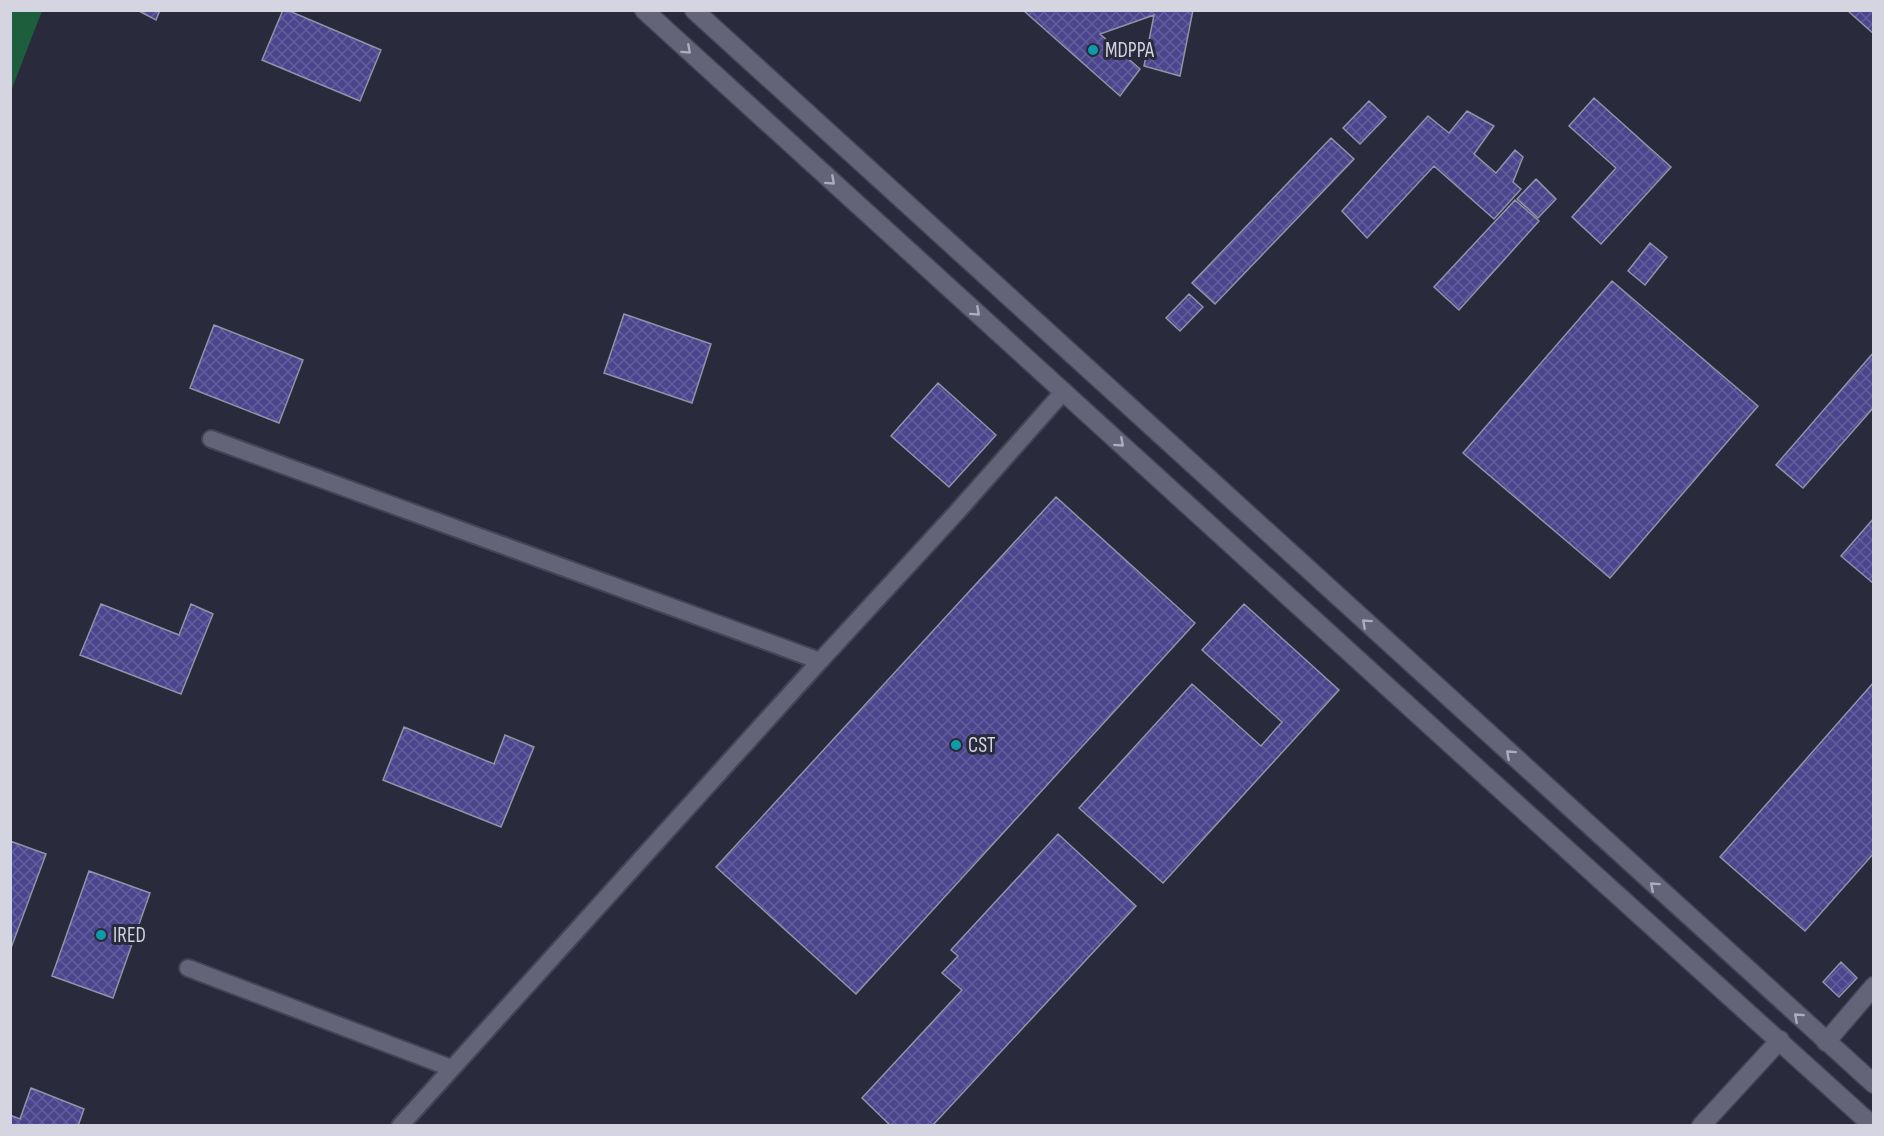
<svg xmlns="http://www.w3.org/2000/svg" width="1884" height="1136" font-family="'Sofia Sans Condensed',sans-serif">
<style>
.park{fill:#1d5e3c}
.building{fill:url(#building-cross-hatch);stroke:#9292a9;stroke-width:1.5}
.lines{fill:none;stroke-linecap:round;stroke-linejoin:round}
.service-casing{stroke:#444554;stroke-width:20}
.minor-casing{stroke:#444554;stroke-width:21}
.secondary-casing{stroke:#444554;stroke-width:21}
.service{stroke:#636478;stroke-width:16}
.minor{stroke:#636478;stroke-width:18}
.secondary{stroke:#636478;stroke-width:18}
.oneway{stroke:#acadbc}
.culture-dot{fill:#0f9aa8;stroke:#292a3c;stroke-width:2}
.labels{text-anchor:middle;stroke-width:6;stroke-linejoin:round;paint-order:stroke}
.poi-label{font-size:21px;fill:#d4d5e1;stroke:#292a3c;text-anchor:start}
</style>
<defs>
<pattern id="building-cross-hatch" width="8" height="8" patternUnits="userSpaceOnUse" patternTransform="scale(1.5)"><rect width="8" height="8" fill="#4a458c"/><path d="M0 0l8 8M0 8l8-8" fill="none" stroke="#635f9c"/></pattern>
</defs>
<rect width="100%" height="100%" fill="#292a3c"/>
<path class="park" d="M11,10l31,1 -31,80 -1,-80z"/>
<path class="building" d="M137,10h23l-4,10z
M283,10h4l94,40 -21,51 -98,-41z
M1023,10h170l-13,66 -36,-10 10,-51 -54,19 40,35 -20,27z
M1847,10h27v24z
M1594,98l77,69 -70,77 -29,-27 44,-49 -47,-42z
M1369,101l17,16 -26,27 -17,-16z
M1467,111l27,15 -20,28 22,19 19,-23 8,7 -10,25 8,7 -27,30 -60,-53 -67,72 -25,-27 86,-95 21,17z
M1331,138l23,21 -139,145 -23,-21z
M1536,179l20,20 -18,19 -21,-19z
M1515,200l24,21 -80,89 -25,-23z
M1650,243l17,14 -22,28 -17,-14z
M1612,281l146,125 -148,172 -147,-125z
M1189,294l14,13 -23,24 -14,-13z
M624,314l87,30 -19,59 -88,-30z
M214,325l89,35 -24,63 -89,-35z
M1874,352v55l-71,81 -27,-23z
M938,383l58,52 -47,52 -58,-51z
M1056,497l139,126 -339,371 -140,-127z
M1874,518v66l-33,-28z
M101,604l78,31 12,-31 22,10 -32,80 -101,-39z
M1244,604l95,86 -176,193 -84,-75 113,-124 69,62 21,-24 -80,-72z
M1874,682v171l-69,78 -85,-74z
M404,727l90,37 11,-29 29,12 -33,80 -118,-47z
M1058,834l78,72 -204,220h-41l-29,-28 100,-108 -20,-17 16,-17 -7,-6z
M10,841l36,13 -35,94 -1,-1z
M89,871l61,22 -37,105 -61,-22z
M1841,962l16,16 -18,19 -16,-15z
M31,1088l53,21 -6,17h-68v-11l10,4z"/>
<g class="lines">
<defs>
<path id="service" d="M211,439l609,222 137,-149 107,-121
M188,968l263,100
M400,1126l420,-465"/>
<path id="minor" d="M1826,1042l48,-56
M1701,1126l79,-86"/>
<path id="secondary" d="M644,10l813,740 416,376
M694,10l1180,1074"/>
</defs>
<use href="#service" class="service-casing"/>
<use href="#minor" class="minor-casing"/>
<use href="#secondary" class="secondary-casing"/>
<use href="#service" class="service"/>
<use href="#minor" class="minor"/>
<use href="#secondary" class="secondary"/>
</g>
<defs><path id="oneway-chevron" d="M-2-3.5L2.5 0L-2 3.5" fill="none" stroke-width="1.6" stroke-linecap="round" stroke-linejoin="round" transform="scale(1.5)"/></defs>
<g class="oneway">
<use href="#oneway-chevron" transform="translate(687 50) rotate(42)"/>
<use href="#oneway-chevron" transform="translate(831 181) rotate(42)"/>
<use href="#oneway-chevron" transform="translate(976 312) rotate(42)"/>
<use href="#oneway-chevron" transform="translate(1120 443) rotate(42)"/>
<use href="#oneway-chevron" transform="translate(1366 623) rotate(-138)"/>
<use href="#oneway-chevron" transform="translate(1510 754) rotate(-138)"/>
<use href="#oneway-chevron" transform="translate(1654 886) rotate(-138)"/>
<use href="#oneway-chevron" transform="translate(1798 1017) rotate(-138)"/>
</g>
<g class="culture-dot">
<circle cx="1093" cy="50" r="6"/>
<circle cx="956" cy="745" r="6"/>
<circle cx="101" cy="935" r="6"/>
</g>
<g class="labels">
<g class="poi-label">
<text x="1105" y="57">MDPPA</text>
<text x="968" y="752">CST</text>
<text x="113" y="942">IRED</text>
</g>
</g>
<rect width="1884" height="1136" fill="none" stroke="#d4d5e1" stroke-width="24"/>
</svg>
